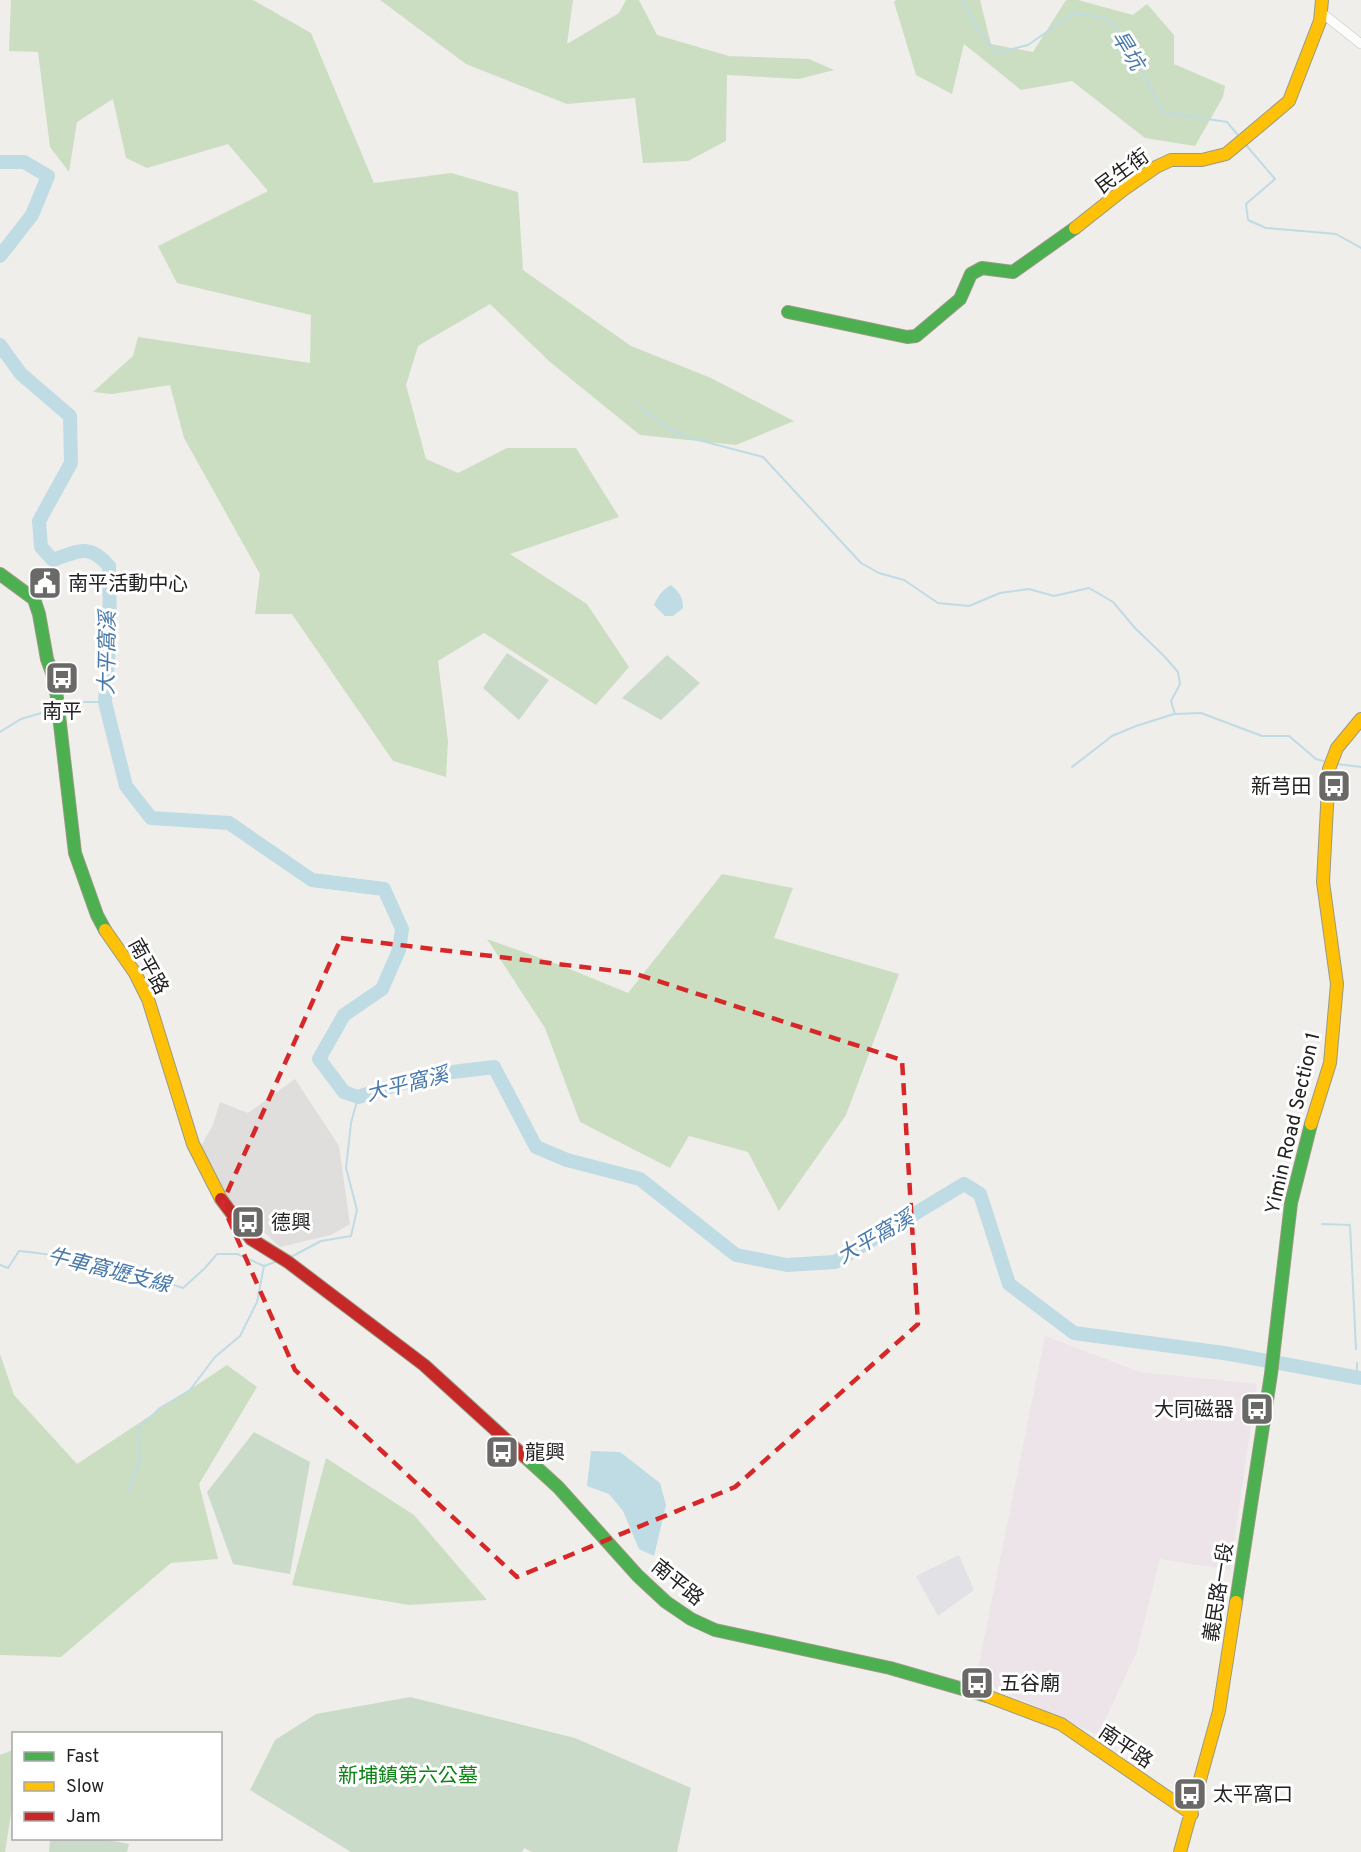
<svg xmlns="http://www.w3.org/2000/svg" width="1361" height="1852" font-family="Overpass,'Noto Sans TC',sans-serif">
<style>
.residential{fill:#dfdedc}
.industrial{fill:#ede4e9}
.forest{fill:#cbdec1}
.cemetery{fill:#cadbca}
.plaza{fill:#e2e1e5}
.water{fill:#bfdbe3}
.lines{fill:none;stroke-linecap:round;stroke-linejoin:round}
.stream{stroke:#bfdbe3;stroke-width:2}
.river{stroke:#bfdbe3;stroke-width:14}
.street-casing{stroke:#c9c8c7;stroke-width:10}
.fast-casing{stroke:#999a82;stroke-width:14}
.slow-casing{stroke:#999a82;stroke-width:14}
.jam-casing{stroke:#999a82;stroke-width:14}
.street{stroke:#fdfcfc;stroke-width:9}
.fast{stroke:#4caf50;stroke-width:12}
.slow{stroke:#ffc107;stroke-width:12}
.jam{stroke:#c62828;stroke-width:12}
.marked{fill:none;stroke:#d62828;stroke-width:4.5;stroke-dasharray:12 8;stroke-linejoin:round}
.labels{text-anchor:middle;stroke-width:6;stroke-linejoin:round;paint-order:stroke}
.street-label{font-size:20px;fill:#222;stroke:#fff}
.poi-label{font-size:20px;fill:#222;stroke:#fff;text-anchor:start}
.park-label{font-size:20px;fill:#0c8416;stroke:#fff}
.water-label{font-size:21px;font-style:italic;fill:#4a7aab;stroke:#fff}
</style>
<rect width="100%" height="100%" fill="#f0eeeb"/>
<path class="residential" d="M295,1079l44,67 11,78 -19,11 -51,12 -51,-48 -28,-53 12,-21 7,-23 28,11z"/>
<path class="industrial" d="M1045,1336l95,36 117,12 -27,186 -70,-11 -23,92 -39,84 -122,-56z"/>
<path class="forest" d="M11,0h242l58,33 63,150 77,-10 67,19 5,78 108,76 80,32 83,43 -58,24 -96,-10 -90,-73 -60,-58 -72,42 -12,39 20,74 32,14 49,-25h69l43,69 -109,37 77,50 42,63 -33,38 -112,-72 -46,28 10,80 -2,36 -53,-16 -101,-147h-37l5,-40 -76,-136 -14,-53 -58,9 -19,-2 40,-36 5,-19 172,26 1,-48 -134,-32 -19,-37 110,-55 -40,-47 -81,24 -21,-10 -13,-59 -36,23 -8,50 -19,-25 -12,-95 -29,-1z
M380,0h193l-6,44 52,-31 7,-13h13l18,35 72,21 80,3 25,11 -35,9 -72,-4 -1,66 -38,20 -45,2 -8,-65 -68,6 -101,-40z
M896,0h84l11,44 42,8 33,-52h12l55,15 14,-11 27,31v29l51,22 -2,11 -28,49 -50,-8 -73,-57 -51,9 -57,-46 -12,50 -36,-19 -22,-73z
M722,874l71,14 -19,50 125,36 -53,141 -67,96 -31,-59 -59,-16 -19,32 -90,-46 -35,-94 -58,-89 73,26 68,28z
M0,1354l14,41 63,69 150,-99 30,22 -58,97 19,75 -47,4 -110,94 -61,-2z
M326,1458l88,57 73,85 -78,5 -117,-20z
M13,1750v51l-8,51h-5v-97z"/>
<path class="cemetery" d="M507,653l42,27 -30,40 -36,-32z
M667,655l33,28 -39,37 -39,-22z
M254,1432l56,30 -20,112 -57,-10 -26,-72z
M410,1697l165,41 116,50 -14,64h-145l-8,-4 -2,4h-171l-101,-62 25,-50 41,-26z
M50,1839h53l26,5 -2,8h-78z"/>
<path class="plaza" d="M959,1555l15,35 -36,26 -22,-40z"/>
<path class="water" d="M671,585c8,7 12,12 12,23l-10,8h-8l-11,-11c4,-9 8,-15 17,-20z
M591,1451l29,1 40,31 6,22 -12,51 -15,-7 -16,-38 -14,-17 -22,-8z"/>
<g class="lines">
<path class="stream" d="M962,0l15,27 19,26 32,-8 46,-32c10,2 23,2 33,6 14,6 46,75 56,93l64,10 10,12
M1246,145l29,34 -29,25 2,16 18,8 70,6 25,14
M635,403l34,26 18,8 76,20 98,106 18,10 25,7 34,23 31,3 31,-13 29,-4 25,7 35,-8 24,14 22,26 29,28 14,16 2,12 -9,17 4,13 26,-1 61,23h27l27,23 7,2
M63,706l16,-4h26
M0,732l21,-13 34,-10
M1337,764l24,3
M1072,767l40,-31 24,-10 38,-12
M1322,1224l28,1 6,124
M289,1258l32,-17 30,-5 6,-26 -11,-42 5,-45 7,-26
M0,1265l8,3 11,-17c56,5 110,19 164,37l22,-20 12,-14h20l27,12 14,-5
M1357,1363v14
M128,1491l12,-31 -2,-31 22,-21 30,-18 25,-33 25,-21 17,-34 7,-36"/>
<path class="river" d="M0,162h24l24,14 -16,39 -32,41
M0,345l21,29 49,42 1,47 -32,58 2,26 12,13c25,-9 36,-17 56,6l1,63 -5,73 21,84 25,32 78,5 83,57 72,9 18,40 -3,21 -17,39 -38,26 -25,44 25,33 14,5 70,-22 66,-8 42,80 31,13 73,19 96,76 51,10 48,-3 129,-78 16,10 29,90 65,49 150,20 137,25"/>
<defs>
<path id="street" d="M1322,13l39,31"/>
<path id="fast" d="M788,312l119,25 9,-1 44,-37 11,-25 11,-6 31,4 62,-44
M0,574l34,25 5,15 8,45 8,22 20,172 22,62 8,15
M525,1457l33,30 80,89 28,26 25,17 24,11 175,38 97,28
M1236,1602l35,-228 20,-171 20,-79"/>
<path id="slow" d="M1075,228l48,-38 33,-23 15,-7h31l24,-6 63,-53 31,-80 2,-21
M105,930l30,43 13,26 45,145 28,55
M1311,1124l19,-61 7,-79 -14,-102 6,-113 8,-21 24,-29
M987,1696l74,28 131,90
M1180,1852l39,-141 17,-109"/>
<path id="jam" d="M221,1199l30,40 37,23 136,103 101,92"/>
</defs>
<use href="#street" class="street-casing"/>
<use href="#fast" class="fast-casing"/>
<use href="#slow" class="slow-casing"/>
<use href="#jam" class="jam-casing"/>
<use href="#street" class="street"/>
<use href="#fast" class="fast"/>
<use href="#slow" class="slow"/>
<use href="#jam" class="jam"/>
</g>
<path class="marked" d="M341,938l292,35 269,87 16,264 -183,163 -218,90 -222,-207 -73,-166z"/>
<defs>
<symbol id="civic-square" viewBox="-11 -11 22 22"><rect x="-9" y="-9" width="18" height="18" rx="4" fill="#6a6968" stroke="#fff"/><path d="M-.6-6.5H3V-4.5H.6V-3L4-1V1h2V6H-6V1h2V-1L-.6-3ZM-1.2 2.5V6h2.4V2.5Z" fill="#fff"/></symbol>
<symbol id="bus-square" viewBox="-11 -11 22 22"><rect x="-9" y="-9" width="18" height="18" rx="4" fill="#6a6968" stroke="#fff"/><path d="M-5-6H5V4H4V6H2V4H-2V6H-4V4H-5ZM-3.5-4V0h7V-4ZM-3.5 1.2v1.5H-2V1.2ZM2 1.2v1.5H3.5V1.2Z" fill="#fff"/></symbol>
</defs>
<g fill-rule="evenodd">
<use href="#civic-square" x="26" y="564" width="38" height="38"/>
<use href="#bus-square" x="43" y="659" width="38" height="38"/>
<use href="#bus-square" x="1315" y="767" width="38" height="38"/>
<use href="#bus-square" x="229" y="1203" width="38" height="38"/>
<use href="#bus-square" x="1238" y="1390" width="38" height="38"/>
<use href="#bus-square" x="483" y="1433" width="38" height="38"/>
<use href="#bus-square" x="958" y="1664" width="38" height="38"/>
<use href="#bus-square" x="1171" y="1775" width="38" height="38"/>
</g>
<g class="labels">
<g class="street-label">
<text transform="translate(1122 171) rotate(-36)" y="7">民生街</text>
<text transform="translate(149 966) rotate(61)" y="7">南平路</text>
<text transform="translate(1292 1123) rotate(-77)" y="7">Yimin Road Section 1</text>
<text transform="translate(678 1582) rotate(39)" y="7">南平路</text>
<text transform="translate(1218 1592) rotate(-81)" y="7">義民路一段</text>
<text transform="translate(1126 1746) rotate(34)" y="7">南平路</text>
</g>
<g class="poi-label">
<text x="68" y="590">南平活動中心</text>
<text x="62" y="718" text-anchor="middle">南平</text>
<text x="1311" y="793" text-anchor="end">新芎田</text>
<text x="271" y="1229">德興</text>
<text x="1234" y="1416" text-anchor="end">大同磁器</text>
<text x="525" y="1459">龍興</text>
<text x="1000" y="1690">五谷廟</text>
<text x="1213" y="1801">太平窩口</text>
</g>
<g class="park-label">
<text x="408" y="1782">新埔鎮第六公墓</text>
</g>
<g class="water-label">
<text transform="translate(1128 50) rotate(58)" y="7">旱坑</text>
<text transform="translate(107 653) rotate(-89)" y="7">大平窩溪</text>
<text transform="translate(407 1084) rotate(-14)" y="7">大平窩溪</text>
<text transform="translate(875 1237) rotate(-30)" y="7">大平窩溪</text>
<text transform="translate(109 1270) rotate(14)" y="7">牛車窩壢支線</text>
</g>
</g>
<rect x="12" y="1732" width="210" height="108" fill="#ffffff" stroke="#a7a7a7" stroke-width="1.5"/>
<rect x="24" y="1752" width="30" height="9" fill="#4caf50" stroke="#a7a7a7" stroke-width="1.5"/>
<text x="66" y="1762" font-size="18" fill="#222222">Fast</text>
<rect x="24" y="1782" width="30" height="9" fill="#ffc107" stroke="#a7a7a7" stroke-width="1.5"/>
<text x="66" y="1792" font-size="18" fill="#222222">Slow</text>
<rect x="24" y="1812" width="30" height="9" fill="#c62828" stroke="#a7a7a7" stroke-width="1.5"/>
<text x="66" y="1822" font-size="18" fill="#222222">Jam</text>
</svg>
